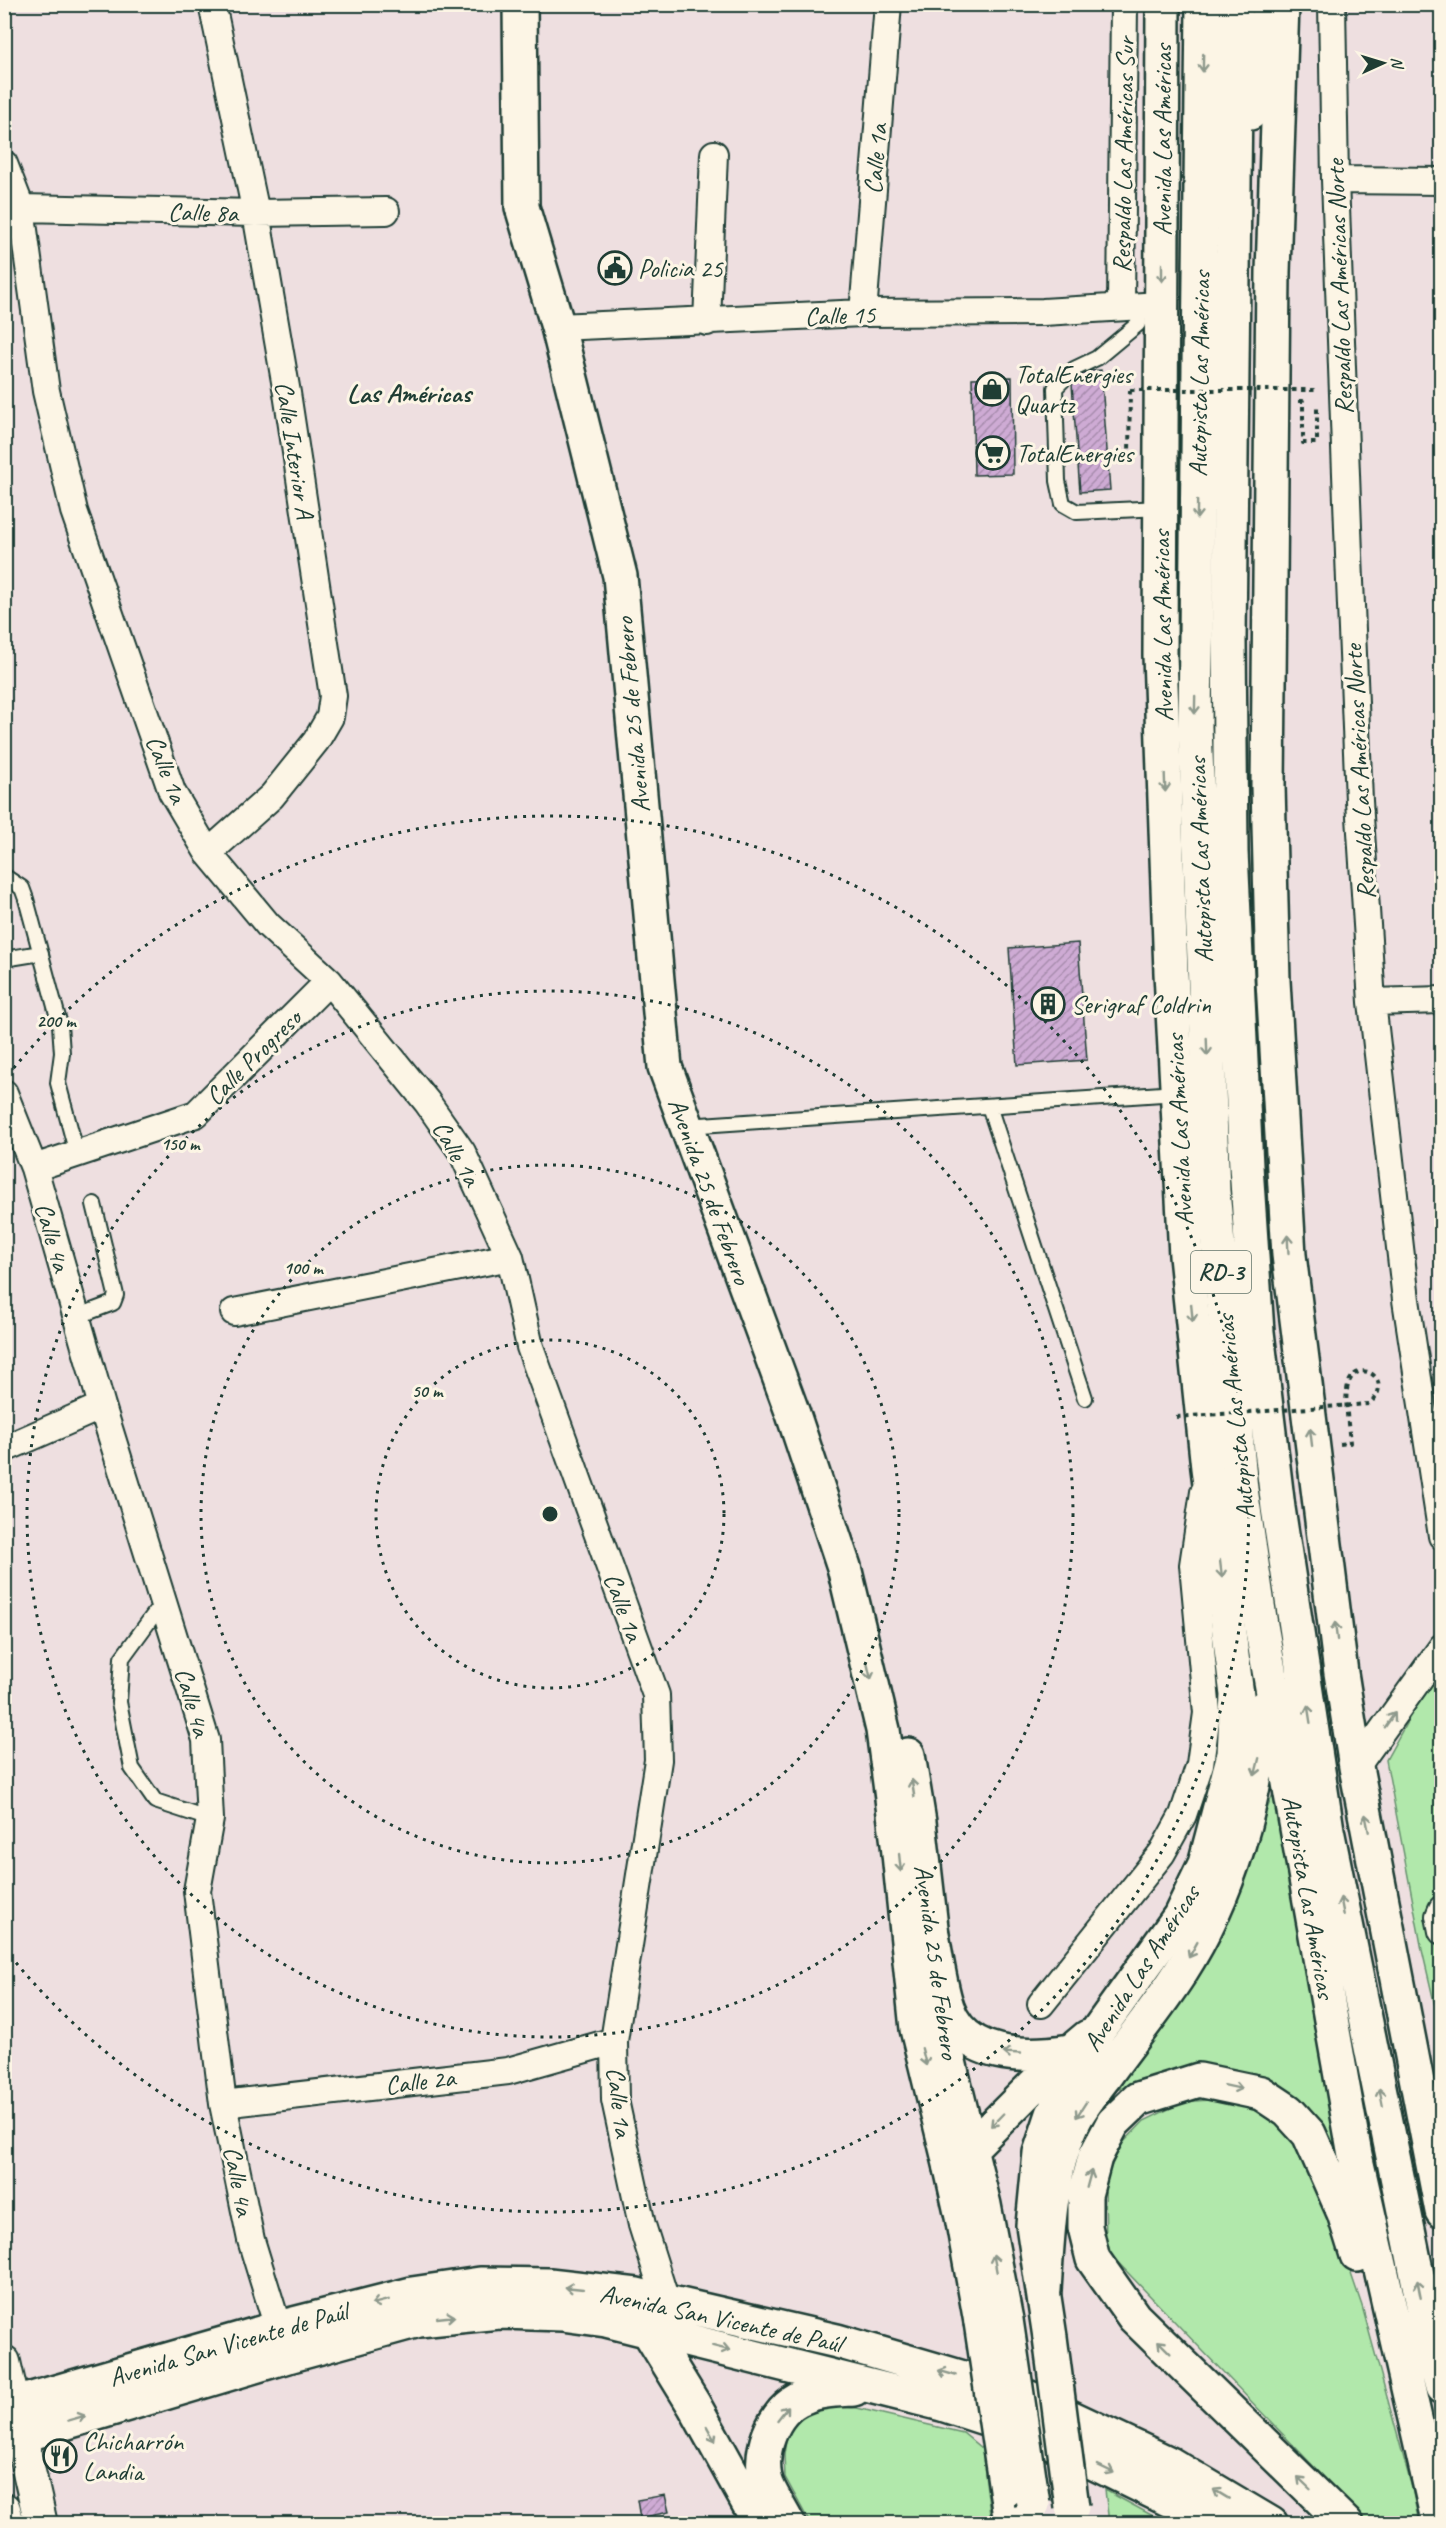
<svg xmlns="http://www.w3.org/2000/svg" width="1446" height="2528" font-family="Caveat,sans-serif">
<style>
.green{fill:#b1e8ab;stroke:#689270;stroke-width:1.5}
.building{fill:url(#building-hatch);stroke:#1f3d34;stroke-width:1.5}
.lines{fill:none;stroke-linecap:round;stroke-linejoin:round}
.service-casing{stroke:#1f3d34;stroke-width:18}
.minor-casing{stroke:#1f3d34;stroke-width:30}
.tertiary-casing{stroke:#1f3d34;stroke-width:36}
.secondary-casing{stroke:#1f3d34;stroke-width:38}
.primary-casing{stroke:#1f3d34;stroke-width:38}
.motorway-casing{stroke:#1f3d34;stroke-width:38}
.path{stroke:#1f3d34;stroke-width:4;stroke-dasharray:4.5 4.5;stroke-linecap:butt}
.service{stroke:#fcf5e5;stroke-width:14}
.minor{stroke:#fcf5e5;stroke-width:26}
.tertiary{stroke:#fcf5e5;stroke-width:32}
.secondary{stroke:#fcf5e5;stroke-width:33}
.primary{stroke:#fcf5e5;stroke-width:33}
.motorway{stroke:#fcf5e5;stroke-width:33}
.primary-bridge-casing{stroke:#1f3d34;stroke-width:38;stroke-linecap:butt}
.path-bridge{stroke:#1f3d34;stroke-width:4;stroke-dasharray:4.5 4.5;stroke-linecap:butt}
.primary-bridge{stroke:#fcf5e5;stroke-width:33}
.oneway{stroke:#8e998c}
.ring{fill:none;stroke:#1f3d34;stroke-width:3;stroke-dasharray:3 6}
.labels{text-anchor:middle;stroke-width:6;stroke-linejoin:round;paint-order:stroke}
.shield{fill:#fcf5e5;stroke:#617469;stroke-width:1.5}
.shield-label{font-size:24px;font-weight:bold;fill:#1f3d34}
.street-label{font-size:26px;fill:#1f3d34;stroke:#fcf5e5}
.poi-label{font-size:26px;fill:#1f3d34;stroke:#fcf5e5;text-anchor:start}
.neighbourhood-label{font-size:27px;font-weight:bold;fill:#1f3d34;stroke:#fcf5e5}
.centre{fill:#1f3d34;stroke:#fcf5e5;stroke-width:3}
.ring-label{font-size:18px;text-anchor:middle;font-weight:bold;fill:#1f3d34;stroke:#fcf5e5;stroke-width:6;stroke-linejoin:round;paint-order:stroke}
</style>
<defs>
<pattern id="building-hatch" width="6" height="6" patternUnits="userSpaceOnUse" patternTransform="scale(1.5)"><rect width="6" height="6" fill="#ceabd4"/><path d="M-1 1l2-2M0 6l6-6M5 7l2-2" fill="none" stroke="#a78cad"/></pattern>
</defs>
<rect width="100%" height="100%" fill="#eedfe0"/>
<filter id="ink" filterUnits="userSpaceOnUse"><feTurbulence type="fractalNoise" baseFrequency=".0167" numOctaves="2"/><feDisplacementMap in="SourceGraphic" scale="12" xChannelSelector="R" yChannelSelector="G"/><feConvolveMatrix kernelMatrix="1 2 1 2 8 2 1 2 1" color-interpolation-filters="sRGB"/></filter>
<g filter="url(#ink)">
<path class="green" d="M1435,1671l7,45 -1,316 -19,-82 -36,-190z
M1275,1789l79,396 -45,-78 -56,-27 -117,4 -17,5 29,-54 58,-73z
M1222,2099l62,22 41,76 37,109 50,182 7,35h-51l-262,-273 -1,-69 15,-35 24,-25 39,-19z
M812,2406l45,2 106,25 19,16 9,74h-181l-25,-46 -1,-22 4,-30z
M1105,2490l61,33h-57z"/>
<path class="building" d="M1101,370l9,120 -30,2 -8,-108 7,-8 12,-5z
M1012,377l1,97 -39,1 -2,-97z
M1078,943l9,117 -70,5 -8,-117z
M67,2442l4,24 -18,3 -4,-22z
M665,2495l4,17 -29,6 -3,-18z"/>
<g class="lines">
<defs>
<path id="service" d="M1139,306l-1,18 -41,34 -23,11 -19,19 3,93 5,23 14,8 84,-4
M4,876l18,12 4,11 34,126 2,28 -4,30 19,71
M4,959l37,-6
M989,1106l96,292
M686,1126l491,-33
M76,1317l37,-14 3,-8 -22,-91
M163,1602l-41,56 -3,44 13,66 23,33 55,18"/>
<path id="minor" d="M1332,4l3,176 15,401 9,220 13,201 34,298 36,236
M4,164l17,44 25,183 28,120 98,281 36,61 60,72 61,56 98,121 35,50 48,105 20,90 126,348 2,65 -44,281 1,59 27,125 29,92
M1335,180l107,1
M21,208l235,5 130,-2
M1121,306l3,-302
M863,313l25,-309
M707,322l7,-168
M558,327l305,-14 180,-1 118,-7
M208,853l64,-57 44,-55 14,-24 3,-21 -46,-303 -31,-180 -44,-209
M1372,1002l70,-2
M4,1093l30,75 68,238 104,334 4,79 -13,72 26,213 28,136 32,104
M34,1168l162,-54 133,-133
M234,1312l276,-55
M4,1449l98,-43
M1356,1767l86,-120
M1442,1909l-3,7 3,15
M1041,2004l121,-151 21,-38 17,-51 7,-51 -14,-148 11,-73
M223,2104l285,-33 106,-30"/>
<path id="tertiary" d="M4,2362l37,162
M4,2509l4,15"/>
<path id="secondary" d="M520,4l2,203 36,120 62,249 45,491 128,347 51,153 39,163 15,114 19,185 34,139
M908,1755l11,67 25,219 26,107"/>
<path id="primary" d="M1282,4l-9,268 -5,514 5,195 16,274 52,418 15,94 86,444
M931,1929c5,26 8,53 16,78 17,52 78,51 123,44
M970,2148l14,57 22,115
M981,2322l-19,-105 -11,-49 100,-100 37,-31
M648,2330l46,75 66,119
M1050,2337l-17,-112 7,-72 13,-39 46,-85 81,-113 25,-52 29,-110 3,-59 -29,-227 -22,-212 -15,-283 -11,-318 3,-651
M4,2407l274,-79 134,-34 68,-10 69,1 88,10 200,46 188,55 145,68 101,60
M4,2441l284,-85 131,-36 80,-8 63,2 44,6 336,84 95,31 141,69 33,20
M1006,2489l5,35
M788,2524c-6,-12 -14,-24 -20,-37 -13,-30 4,-78 36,-90 15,-7 33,-7 50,-8"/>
<path id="motorway" d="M1203,4l-8,723 18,464 28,298 20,136 94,530 84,369
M1236,4l-7,636 2,212 15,314 11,166 21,176 49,322 104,514 11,43
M1250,113l21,-109
M1044,2290c4,-57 5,-121 32,-173 8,-14 19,-28 29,-41 24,-34 52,-67 75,-103 50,-78 77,-172 83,-265
M1346,2524l-212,-207 -41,-58 -8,-32v-32l10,-38 18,-34 25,-24 61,-19 62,13 27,18 21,23 35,79 13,42"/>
</defs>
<use href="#service" class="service-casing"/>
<use href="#minor" class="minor-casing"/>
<use href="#tertiary" class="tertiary-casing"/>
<use href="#secondary" class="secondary-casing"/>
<use href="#primary" class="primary-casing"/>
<use href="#motorway" class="motorway-casing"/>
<path class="path" d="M1130,390l-1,64h6
M1299,401h4v42h14v-38
M1340,1444l10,-1c-1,-15 -7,-47 -1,-61 11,-26 47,0 20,22"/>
<use href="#service" class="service"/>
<use href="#minor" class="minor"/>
<use href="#tertiary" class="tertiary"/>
<use href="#secondary" class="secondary"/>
<use href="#primary" class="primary"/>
<use href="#motorway" class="motorway"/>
<defs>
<path id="primary-bridge" d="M1006,2320l27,184
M981,2322l25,167
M1050,2337l22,170"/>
</defs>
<use href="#primary-bridge" class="primary-bridge-casing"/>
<path class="path-bridge" d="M1130,390h187
M1176,1417l193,-13"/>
<use href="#primary-bridge" class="primary-bridge"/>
</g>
<defs><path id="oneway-shaft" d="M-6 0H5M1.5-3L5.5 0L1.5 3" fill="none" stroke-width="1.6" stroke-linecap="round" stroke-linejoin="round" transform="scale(1.5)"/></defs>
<g class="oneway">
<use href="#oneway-shaft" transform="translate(1203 63) rotate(91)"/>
<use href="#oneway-shaft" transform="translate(1162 273) rotate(90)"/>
<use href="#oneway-shaft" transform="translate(1197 510) rotate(91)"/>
<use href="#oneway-shaft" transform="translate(1195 705) rotate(91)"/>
<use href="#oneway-shaft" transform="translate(1165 783) rotate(88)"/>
<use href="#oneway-shaft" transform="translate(1207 1047) rotate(88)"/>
<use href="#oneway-shaft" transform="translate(1288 1244) rotate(-93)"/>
<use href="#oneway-shaft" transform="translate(1192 1313) rotate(84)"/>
<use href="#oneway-shaft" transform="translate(1311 1437) rotate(-97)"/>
<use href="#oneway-shaft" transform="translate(1221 1569) rotate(83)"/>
<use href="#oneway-shaft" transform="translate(1336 1631) rotate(-97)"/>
<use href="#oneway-shaft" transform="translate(869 1671) rotate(77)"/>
<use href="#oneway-shaft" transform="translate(1309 1714) rotate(-99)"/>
<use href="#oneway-shaft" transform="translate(1390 1720) rotate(-55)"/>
<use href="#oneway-shaft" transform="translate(1257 1767) rotate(104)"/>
<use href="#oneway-shaft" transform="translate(913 1788) rotate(-99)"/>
<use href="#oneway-shaft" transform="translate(1367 1823) rotate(-101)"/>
<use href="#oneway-shaft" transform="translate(900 1863) rotate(84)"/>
<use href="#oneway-shaft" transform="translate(1342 1906) rotate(-101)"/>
<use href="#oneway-shaft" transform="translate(1193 1950) rotate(119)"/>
<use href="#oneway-shaft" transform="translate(1012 2053) rotate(-177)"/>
<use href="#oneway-shaft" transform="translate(924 2057) rotate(76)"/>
<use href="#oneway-shaft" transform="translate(1233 2087) rotate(12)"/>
<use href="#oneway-shaft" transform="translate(1381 2097) rotate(-101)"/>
<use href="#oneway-shaft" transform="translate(1081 2110) rotate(123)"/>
<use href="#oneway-shaft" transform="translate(997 2120) rotate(134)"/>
<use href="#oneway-shaft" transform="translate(1089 2179) rotate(-75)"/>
<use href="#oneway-shaft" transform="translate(995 2263) rotate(-101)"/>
<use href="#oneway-shaft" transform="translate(574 2288) rotate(-174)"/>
<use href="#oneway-shaft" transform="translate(1419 2289) rotate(-101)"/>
<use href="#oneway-shaft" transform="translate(380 2302) rotate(166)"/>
<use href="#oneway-shaft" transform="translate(446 2317) rotate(-6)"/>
<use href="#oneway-shaft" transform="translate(1164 2347) rotate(-135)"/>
<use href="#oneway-shaft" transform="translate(721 2348) rotate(14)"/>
<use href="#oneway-shaft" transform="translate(947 2373) rotate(-164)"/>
<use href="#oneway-shaft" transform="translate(783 2413) rotate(-52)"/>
<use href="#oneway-shaft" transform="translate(77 2418) rotate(-16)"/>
<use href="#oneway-shaft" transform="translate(711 2434) rotate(61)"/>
<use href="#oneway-shaft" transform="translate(1106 2469) rotate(26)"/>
<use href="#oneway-shaft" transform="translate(1304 2483) rotate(-136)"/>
<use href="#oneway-shaft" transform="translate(1221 2494) rotate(-149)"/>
</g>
</g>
<g class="ring">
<circle cx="550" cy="1514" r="174"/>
<circle cx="550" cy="1514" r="349"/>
<circle cx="550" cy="1514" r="523"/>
<path d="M8 1075A698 698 0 1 1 8 1953"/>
</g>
<defs>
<symbol id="civic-ring" viewBox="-11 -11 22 22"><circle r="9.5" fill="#fcf5e5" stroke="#1f3d34" stroke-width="1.5"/><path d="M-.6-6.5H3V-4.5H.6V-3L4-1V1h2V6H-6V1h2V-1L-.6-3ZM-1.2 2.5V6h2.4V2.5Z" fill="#1f3d34"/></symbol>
<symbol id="shop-ring" viewBox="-11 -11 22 22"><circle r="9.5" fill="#fcf5e5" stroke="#1f3d34" stroke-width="1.5"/><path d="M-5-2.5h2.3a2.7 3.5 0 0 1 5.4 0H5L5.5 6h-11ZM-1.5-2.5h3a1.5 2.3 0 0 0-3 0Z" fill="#1f3d34"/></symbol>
<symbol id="supermarket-ring" viewBox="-11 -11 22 22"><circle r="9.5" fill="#fcf5e5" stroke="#1f3d34" stroke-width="1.5"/><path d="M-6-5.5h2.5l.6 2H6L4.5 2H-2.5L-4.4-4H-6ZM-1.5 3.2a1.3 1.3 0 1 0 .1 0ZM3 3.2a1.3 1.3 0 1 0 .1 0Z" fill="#1f3d34"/></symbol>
<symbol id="building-ring" viewBox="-11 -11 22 22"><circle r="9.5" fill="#fcf5e5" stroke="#1f3d34" stroke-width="1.5"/><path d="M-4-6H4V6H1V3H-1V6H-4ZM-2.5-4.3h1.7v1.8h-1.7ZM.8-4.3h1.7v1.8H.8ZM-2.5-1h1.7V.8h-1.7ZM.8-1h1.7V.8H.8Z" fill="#1f3d34"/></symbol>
<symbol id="restaurant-ring" viewBox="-11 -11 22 22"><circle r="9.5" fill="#fcf5e5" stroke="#1f3d34" stroke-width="1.5"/><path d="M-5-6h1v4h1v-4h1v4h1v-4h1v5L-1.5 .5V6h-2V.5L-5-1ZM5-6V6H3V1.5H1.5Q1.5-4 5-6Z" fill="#1f3d34"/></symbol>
</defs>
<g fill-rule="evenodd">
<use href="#civic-ring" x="596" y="249" width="38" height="38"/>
<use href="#shop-ring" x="973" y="370" width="38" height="38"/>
<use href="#supermarket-ring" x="974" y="434" width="38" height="38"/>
<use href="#building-ring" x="1029" y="985" width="38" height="38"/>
<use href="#restaurant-ring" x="41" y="2437" width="38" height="38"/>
</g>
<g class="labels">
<rect class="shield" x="1191" y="1251" width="60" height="42" rx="4.5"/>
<g class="shield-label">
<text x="1221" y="1280">RD-3</text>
</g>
<g class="street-label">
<text transform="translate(1162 140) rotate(-90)" y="9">Avenida Las Américas</text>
<text transform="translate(1123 155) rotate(-89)" y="9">Respaldo Las Américas Sur</text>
<text transform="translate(875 159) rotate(-85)" y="9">Calle 1a</text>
<text transform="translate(203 212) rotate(1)" y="9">Calle 8a</text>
<text transform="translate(1339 287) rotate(-92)" y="9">Respaldo Las Américas Norte</text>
<text transform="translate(840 315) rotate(-2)" y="9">Calle 15</text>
<text transform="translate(1199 374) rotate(-89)" y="9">Autopista Las Américas</text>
<text transform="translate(295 450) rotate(81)" y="9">Calle Interior A</text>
<text transform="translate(1162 626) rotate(-91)" y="9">Avenida Las Américas</text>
<text transform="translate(632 715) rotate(-95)" y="9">Avenida 25 de Febrero</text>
<text transform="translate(167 769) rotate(68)" y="9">Calle 1a</text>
<text transform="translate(1359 772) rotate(-93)" y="9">Respaldo Las Américas Norte</text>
<text transform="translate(1200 860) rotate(-92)" y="9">Autopista Las Américas</text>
<text transform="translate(253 1057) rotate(-45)" y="9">Calle Progreso</text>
<text transform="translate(1179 1130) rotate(-93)" y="9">Avenida Las Américas</text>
<text transform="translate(457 1153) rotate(60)" y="9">Calle 1a</text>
<text transform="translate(710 1191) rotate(70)" y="9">Avenida 25 de Febrero</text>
<text transform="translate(53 1237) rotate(74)" y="9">Calle 4a</text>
<text transform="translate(1235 1417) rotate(-96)" y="9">Autopista Las Américas</text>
<text transform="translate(624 1607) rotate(70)" y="9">Calle 1a</text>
<text transform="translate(193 1702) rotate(74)" y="9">Calle 4a</text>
<text transform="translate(1309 1897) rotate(80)" y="9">Autopista Las Américas</text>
<text transform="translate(937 1962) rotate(82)" y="9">Avenida 25 de Febrero</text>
<text transform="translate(1141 1968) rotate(-57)" y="9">Avenida Las Américas</text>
<text transform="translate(420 2081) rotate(-7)" y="9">Calle 2a</text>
<text transform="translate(620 2102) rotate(83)" y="9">Calle 1a</text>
<text transform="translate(239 2181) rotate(79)" y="9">Calle 4a</text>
<text transform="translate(721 2318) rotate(12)" y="9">Avenida San Vicente de Paúl</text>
<text transform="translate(228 2344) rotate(-16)" y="9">Avenida San Vicente de Paúl</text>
</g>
<g class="poi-label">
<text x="638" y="277">Policia 25</text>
<text x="1015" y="383">TotalEnergies<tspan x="1015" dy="30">Quartz</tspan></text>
<text x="1016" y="462">TotalEnergies</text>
<text x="1071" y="1013">Serigraf Coldrin</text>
<text x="83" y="2450">Chicharrón<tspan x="83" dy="30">Landia</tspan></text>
</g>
<g class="neighbourhood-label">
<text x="409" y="402">Las Américas</text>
</g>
</g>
<circle cx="550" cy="1514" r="9" class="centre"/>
<g class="ring-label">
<text x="56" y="1027">200 m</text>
<text x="180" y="1150">150 m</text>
<text x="303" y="1274">100 m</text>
<text x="427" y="1397">50 m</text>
</g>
<rect width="1446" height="2528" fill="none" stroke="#fcf5e5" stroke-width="24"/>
<rect x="12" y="12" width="1422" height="2504" fill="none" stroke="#1f3d34" stroke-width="2" filter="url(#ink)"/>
<g transform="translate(1383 63) rotate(86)" stroke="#fcf5e5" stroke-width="4.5" paint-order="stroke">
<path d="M0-4.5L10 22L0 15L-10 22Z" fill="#1f3d34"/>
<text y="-9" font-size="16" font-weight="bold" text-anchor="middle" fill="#1f3d34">N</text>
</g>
</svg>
